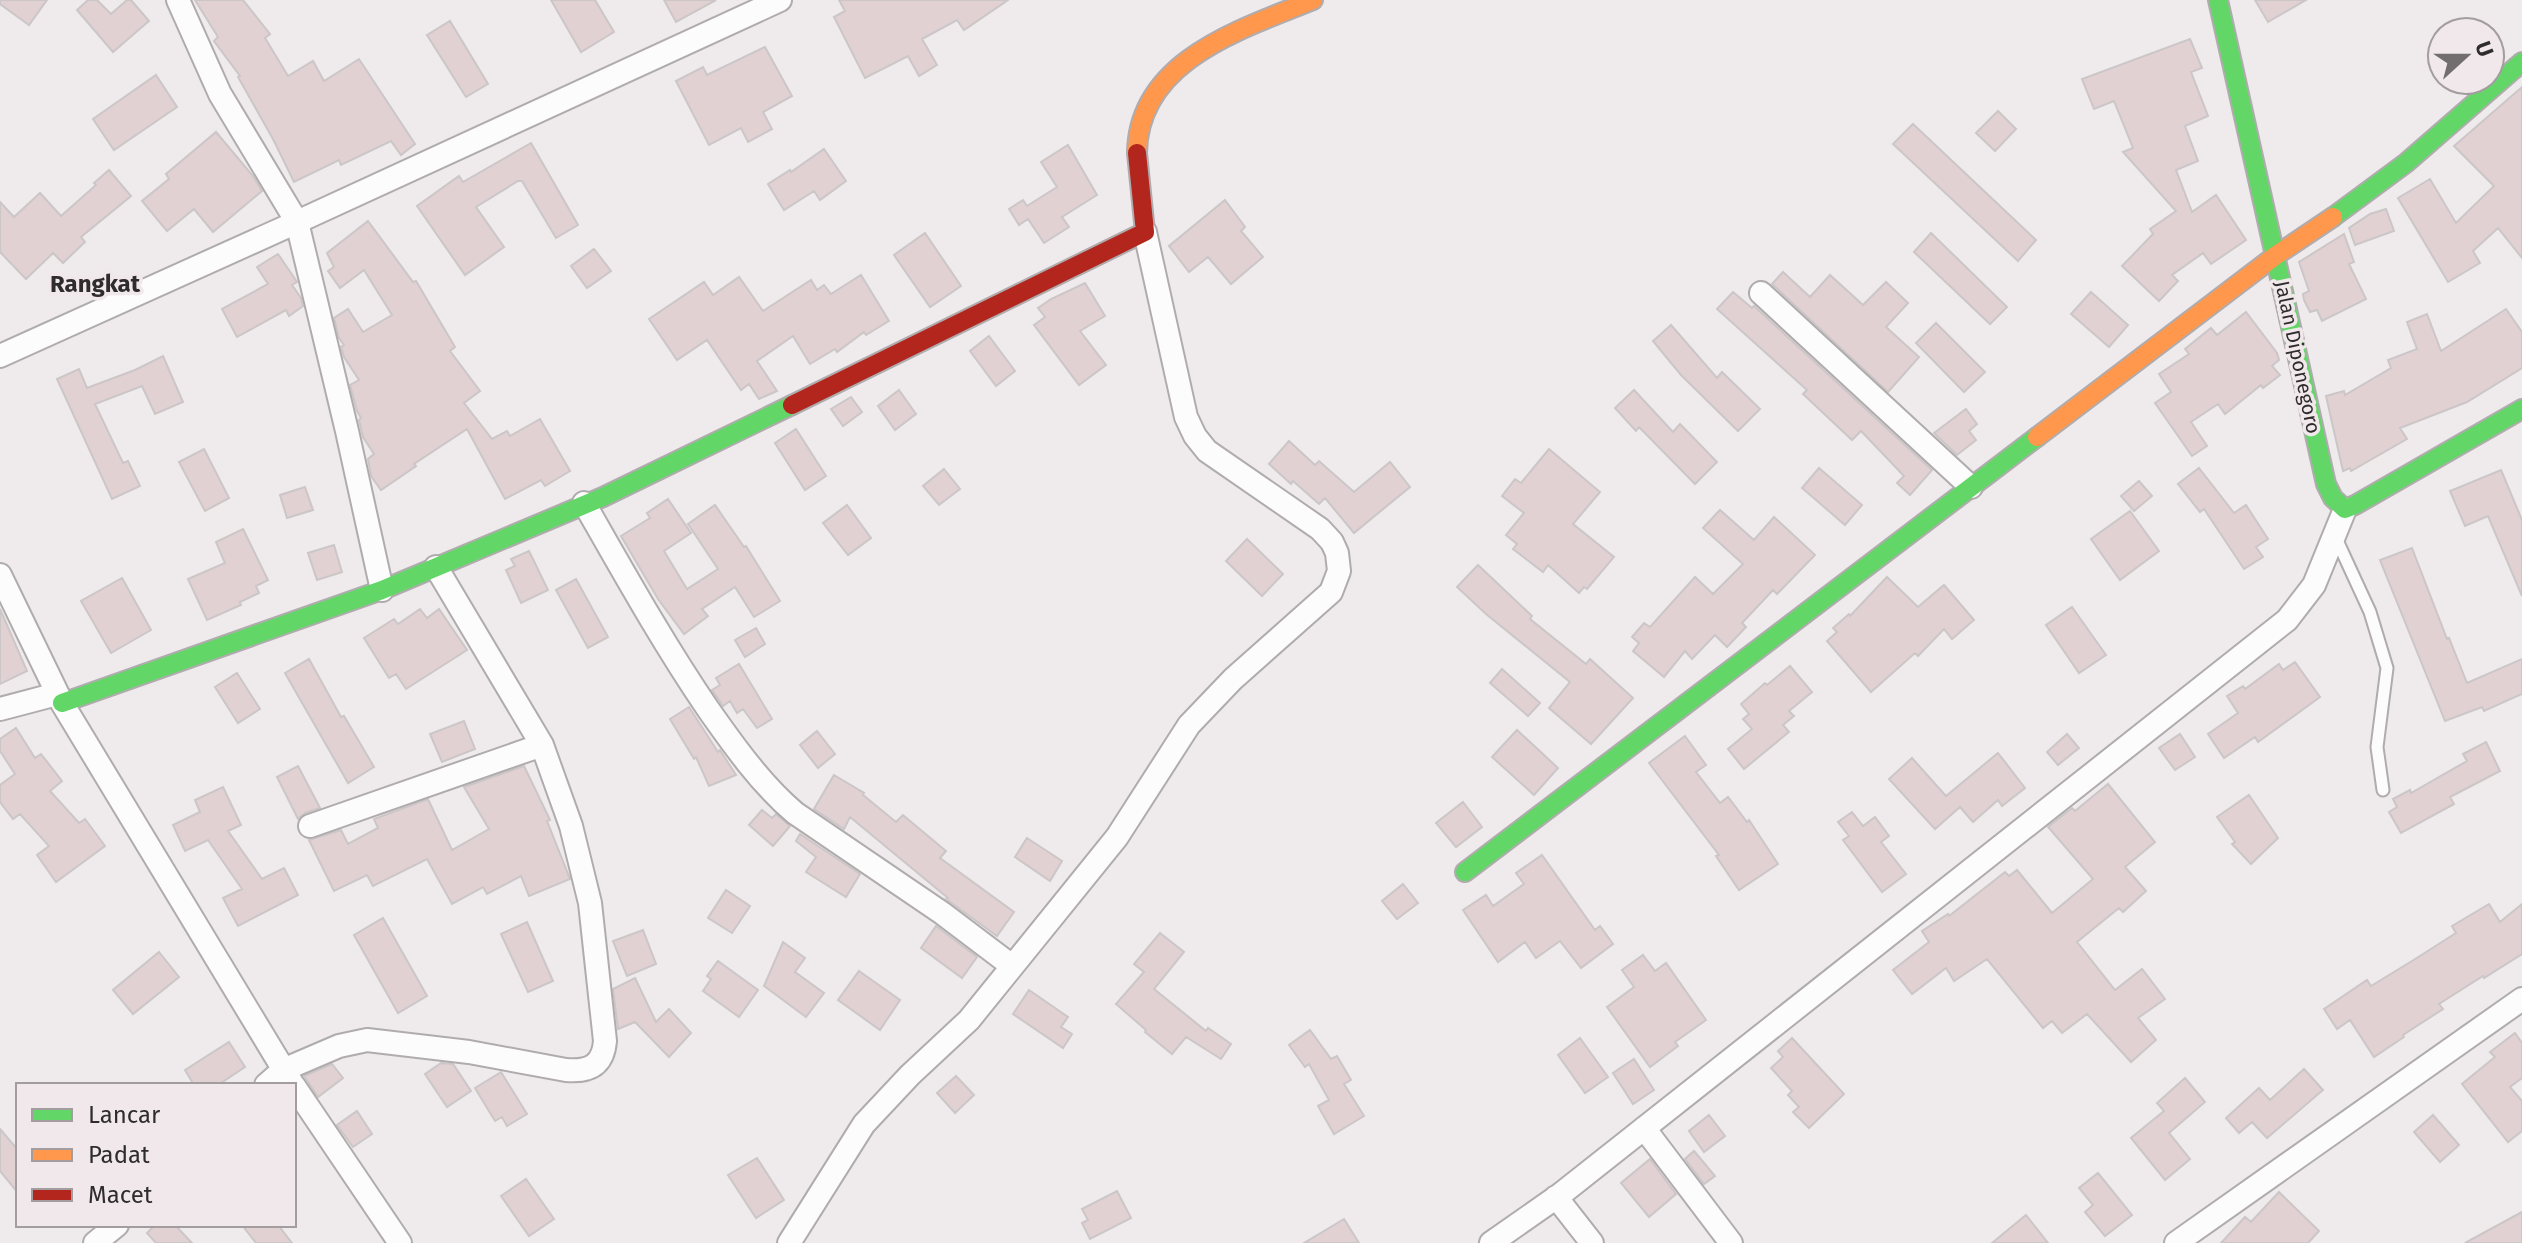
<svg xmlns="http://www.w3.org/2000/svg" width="2522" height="1243" font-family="'Fira Sans',sans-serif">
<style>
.building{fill:#e2d1d3;stroke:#cbc6c7;stroke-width:2}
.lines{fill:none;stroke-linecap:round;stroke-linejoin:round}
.lane-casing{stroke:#b0acae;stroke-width:15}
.street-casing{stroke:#b0acae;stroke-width:26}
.fast-casing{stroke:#b0acae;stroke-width:22}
.slow-casing{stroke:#b0acae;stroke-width:22}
.jam-casing{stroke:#b0acae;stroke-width:22}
.lane{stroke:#fdfcfc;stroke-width:11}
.street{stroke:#fdfcfc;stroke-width:22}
.fast{stroke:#63d668;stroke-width:18}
.slow{stroke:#ff974d;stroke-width:18}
.jam{stroke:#b3261e;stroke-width:18}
.labels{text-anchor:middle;stroke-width:7;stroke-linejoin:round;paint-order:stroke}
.street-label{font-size:20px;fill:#2f2c2d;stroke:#f1e8eb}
.quarter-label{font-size:24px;font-weight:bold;fill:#2f2c2d;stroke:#f1e8eb}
</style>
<rect width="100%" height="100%" fill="#efeaec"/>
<path class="building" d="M0,0h47l-18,25 -29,-21z
M88,0h9l14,14 16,-14h4l18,21 -36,31 -36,-42z
M195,0h48l27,34 -5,4 23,38 25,-15 11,20 35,-22 56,85 -14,11 -10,-14 -50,24 -2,-5 -45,22 -21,-43 -35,-62 2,-1 -26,-35 4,-4z
M551,0h44l19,32 -33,20z
M664,0h52l-40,22z
M839,0h169l-44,30 -7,-10 -35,19 15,26 -18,11 -11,-20 -43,22 -31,-61 11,-6z
M2255,0h51l-38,22z
M450,21l38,63 -22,13 -39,-62z
M2190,39l12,29 -11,4 17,44 -23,10 13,35 -22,9 16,42 24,-17 30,45 -35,24 -8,-11 -31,22 6,6 -19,20 -37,-35 31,-32 -3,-5 26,-18 -53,-59 10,-4 -19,-47 -20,8 -12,-30z
M765,47l27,49 -29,16 9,17 -24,13 -7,-14 -32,17 -33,-64 27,-14 4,8z
M156,75l21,32 -63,43 -21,-31z
M2522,87v171l-24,-30 -25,23 7,12 -32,19 -50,-84 32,-19 26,44 38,-37 -40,-40z
M1998,111l18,18 -21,22 -19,-18z
M1913,124l123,116 -18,21 -125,-117z
M216,132l37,44 9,15 -49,41 -19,-23 -27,22 -25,-30 27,-22 -3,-5z
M531,143l47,82 -22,13 -34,-57h-4l-42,26 28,40 -39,28 -48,-69 42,-30 4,6z
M1068,145l29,50 -35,22 7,10 -25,16 -16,-24 -9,6 -10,-16 14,-9 4,6 30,-19 -16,-25z
M824,149l22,32 -26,19 -6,-9 -30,19 -16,-26 22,-14 1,2z
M109,170l22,26 -50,41 4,5 -22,21 -10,-10 -27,26 -26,-27v-50l14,15 26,-24 21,23 35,-31 -2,-2z
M1225,200l20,27 -4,4 22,26 -32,27 -23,-27 -19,15 -20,-26z
M2386,209l8,22 -39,14 -6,-17 21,-14z
M368,221l45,61 3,-1 39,66 -5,4 30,40 -16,12 28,36 15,-8 3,5 30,-17 30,52 -25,15 -4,-6 -36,19 -38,-70 -53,35 2,2 -35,24 -10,-14 -3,-17 6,-5 -11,-17 -4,-17 2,-2 -4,-7 -7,-26 9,-5 -15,-23 -3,-10 3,-2 -5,-7 -5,-20 14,-9 15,23 29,-17 -28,-45 -24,18 -12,-17 6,-4 -7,-14z
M925,233l36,53 -31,21 -36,-52z
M1931,233l76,74 -17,17 -76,-72z
M2344,234l10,28 -5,2 17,35 -44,22 -5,-11 -7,2 -6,-12 -1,-6 6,-3 -10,-29z
M594,249l17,22 -24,17 -16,-22z
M278,254l19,28 -5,3 9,13 2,8 -14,10 -3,-6 -49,27 -15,-28 46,-25 -11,-17z
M1783,272l27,25 20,-22 33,30 23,-23 22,21 -22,24 33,30 -31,35 -116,-108z
M861,275l28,46 -23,14 -2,-3 -27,20 -2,-3 -25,15 -17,-28 -36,25 20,30 -18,8 -10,-15 -8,6 -34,-50 -30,20 -28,-41 55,-37 9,13 26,-18 24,34 48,-31 6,10 7,-5 7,9z
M1085,283l20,33 -25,15 26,34 -27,20 -45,-60 11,-8 -7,-9 13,-9z
M1733,292l19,16 2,-2 178,164 -22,25 -13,-12 7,-7 -43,-45 -9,9 -49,-46 4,-4 -90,-81z
M2091,292l37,33 -19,22 -38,-33z
M2506,309l16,23v36l-55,34 -67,26 7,11 -56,32 -1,-3 -7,3 -17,-75 18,-5 1,4 46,-27 -3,-8 29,-11 -10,-27 20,-8 14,37z
M2246,312l31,41 2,7 -7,6 8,9 -17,13 -2,-3 -36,29 -7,-10 -27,18 16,24 -15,10 -37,-53 16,-11 -12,-18 30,-20 -4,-5 26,-21 6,7z
M1936,323l49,49 -21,20 -48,-49z
M1671,325l46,53 5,-6 38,37 -22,22 -57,-56 -28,-34z
M989,336l26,35 -19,15 -26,-35z
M163,356l20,46 -28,12 -13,-28 -47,18 28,59 5,-2 12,25 -28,13 -55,-120 22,-10 8,19 48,-18z
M899,390l17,24 -21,16 -17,-24z
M1634,390l39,42 7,-8 37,38 -22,22 -56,-57 -3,4 -21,-23z
M851,397l11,15 -19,14 -12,-17z
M1966,409l11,15 -8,7 7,9 -19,15 -23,-22z
M796,429l30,47 -21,14 -30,-47z
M1289,441l26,24 4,-4 35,31 36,-30 20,25 -56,46 -29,-35 -6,6 -26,-23 -2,3 -22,-20z
M204,449l25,49 -24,13 -26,-49z
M1549,449l51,43 -27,32 41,33 -27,32 -3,-2 -5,6 -31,-28 -5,7 -30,-23 4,-5 -11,-9 18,-22 -22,-17 13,-17 6,4z
M1819,468l43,37 -17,20 -43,-37z
M2199,468l35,45 12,-8 22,34 -12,8 7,10 -19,12 -40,-60 -4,3 -22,-28z
M944,469l16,20 -21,16 -16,-19z
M2501,470l21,50v76l-34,-80 -23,10 -15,-35z
M2139,481l13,15 -18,15 -13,-15z
M305,487l8,23 -26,8 -7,-23z
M668,499l23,34 -27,18 23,38 31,-20 -30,-45 27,-19 29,42 2,-1 34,55 -26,16 -19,-30 -33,22 6,7 -24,18 -26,-35 -37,-63 29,-18 -3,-5z
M847,505l24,33 -23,17 -25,-32z
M1720,510l34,30 20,-23 41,38 -38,39 -4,-4 -31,33 4,4 -19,20 -12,-12 -23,24 -7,-8 -21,26 -31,-26 6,-8 -7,-6 12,-14 6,4 45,-50 18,17 30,-30 -40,-36z
M2130,511l29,40 -39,29 -29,-41z
M243,529l25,51 -12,6 3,7 -19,9 1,3 -34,15 -19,-41 37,-16 -9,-21z
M1247,539l36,35 -21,22 -36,-35z
M334,545l8,27 -25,8 -9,-27z
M2412,548l35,91 2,-1 18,45 55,-24v35l-38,17 -2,-4 -37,14 -65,-161z
M529,551l19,39 -27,13 -15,-33 9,-4 -4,-7z
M1478,565l54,51 -2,3 56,45 4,-5 43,39 -42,46 -42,-36 21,-26 -84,-68 -29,-27z
M1887,577l31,30 26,-22 30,35 -22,19 -8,-10 -26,27 -3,-3 -44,39 -44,-51 10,-9 -4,-4 16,-14 1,2z
M122,578l29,52 -40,23 -30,-52z
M576,579l32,58 -20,11 -32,-58z
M2072,607l34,48 -27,18 -33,-48z
M0,609l27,62 -27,13z
M420,609l7,9 12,-9 28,41 -61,39 -10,-15 -7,4 -25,-40 30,-19 4,5z
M756,628l9,16 -20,13 -10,-17z
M309,659l32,58 3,-1 30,51 -26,16 -63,-110z
M2295,662l25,35 -62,45 -3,-5 -31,21 -16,-24 30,-21 -11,-17 16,-10 2,3 34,-25 4,6z
M739,664l33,55 -15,9 -14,-19 -6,4 -7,-12 -7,5 -11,-16 8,-5 -4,-7z
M1790,666l22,26 -23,19 5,5 -11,9 6,7 -45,37 -16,-20 24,-20 -9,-10 6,-5 -8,-10 24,-21 2,2z
M1502,669l38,34 -12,13 -38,-33z
M237,673l23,36 -22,14 -23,-36z
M689,707l29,45 2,-2 16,25 -27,11 -13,-29 -2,2 -24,-40z
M464,721l11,28 -33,13 -12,-28z
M16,728l19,30 6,-4 21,27 -12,10 29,32 6,-4 20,27 -49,36 -19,-27 12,-9 -29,-32 -7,5 -13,-17v-17l15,-11 -15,-23v-12z
M1517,730l41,38 -24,27 -42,-38z
M817,731l18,23 -17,14 -18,-23z
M2067,734l12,14 -21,17 -11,-13z
M2180,734l15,23 -20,13 -16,-22z
M1685,736l21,29 -10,7 24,31 8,-6 19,25 2,-2 29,44 -39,26 -23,-34 3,-1 -70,-92z
M2486,742l14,29 -50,26 4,7 -53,29 -12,-21 8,-5 -4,-8 17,-9 1,3 56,-32 -4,-7z
M1998,753l27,35 -23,18 -4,-6 -25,22 -13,-15 -25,22 -46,-50 23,-21 34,38z
M298,766l22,42 -15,5 -7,6 -21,-42z
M524,766l26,54 -3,1 23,58 -41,17 -8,-20 -34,18 -4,-7 -31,17 -25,-45 -54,27 -6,-11 -33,16 -25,-51 32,-10 7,14 30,-16 -4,-9 54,-20 24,51 37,-21 -25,-42z
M834,775l30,18 -1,2 33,27 7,-7 43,36 -6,7 74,54 -17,24 -51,-37 2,-1 -98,-81 -6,12 -30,-20z
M2108,784l47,58 -30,25 21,24 -23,21 -4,-4 -42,34 38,48 27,-21 23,30 -27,19 18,22 -25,22 -44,-48 -25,19 -10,-12 -9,7 -56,-69 -33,22 -8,-13 -34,26 -19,-24 36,-28 -7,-11 26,-17 1,2 56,-44 4,4 8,-6 35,43 41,-34 -45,-52 24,-19 3,3z
M223,787l18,38 -13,6 34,48 22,-11 14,27 -60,31 -15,-28 19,-9 -34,-49 -23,11 -12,-26 27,-13 -5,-12z
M2249,795l29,43 -27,26 -19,-20 3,-2 -18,-25z
M1463,802l19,25 -26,20 -20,-24z
M762,810l10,8 4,-4 14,12 -17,20 -24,-21z
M1852,812l11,14 12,-9 14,19 -8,6 25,32 -24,18 -39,-52 6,-4 -11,-14z
M800,834l60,40 -14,23 -40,-25 10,-15 -20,-16z
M1027,838l35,23 -12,20 -35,-24z
M1542,855l53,75 5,-4 13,18 -32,24 -21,-27 -24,17 -11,-16 -27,20 -35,-52 23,-15 7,11 31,-22 -8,-11z
M1403,884l15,19 -21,16 -15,-18z
M726,890l24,16 -18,27 -24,-15z
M2489,904l11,18 22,-18v50l-38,24 -1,-2 -44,28 4,5 -40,26 1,2 -30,20 -24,-37 -13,9 -13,-20 43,-29 4,6 41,-25 44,-28 -4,-7z
M383,918l44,78 -29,17 -44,-78z
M527,922l26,59 -25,11 -27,-58z
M936,926l41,31 -15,21 -41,-30z
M643,930l13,34 -29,12 -14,-35z
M1160,933l24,19 -30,37 52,42 2,-3 23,16 -10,15 -35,-22 -14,17 -27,-22 1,-2 -30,-26 28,-32 -10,-8z
M783,942l22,16 -10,14 29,21 -18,24 -42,-31z
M159,952l20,25 -46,37 -20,-24z
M1643,955l12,16 11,-8 40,57 -31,22 3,4 -28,21 -43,-60 27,-20 -12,-17z
M718,961l40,29 -19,27 -36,-26 8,-12 -4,-3z
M859,971l41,29 -20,30 -42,-30z
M635,978l21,44 13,-13 22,24 -22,24 -34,-35 -17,7 -5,-40z
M1029,990l39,27 -7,10 11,7 -9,14 -50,-34z
M1310,1030l21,29 6,-3 14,24 -7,4 20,32 -30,18 -16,-28 11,-6 -20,-36 -4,3 -16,-22z
M2515,1033l7,10v35l-12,9 12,14v30l-14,11 -46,-58 33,-27 -5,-5z
M1580,1038l28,39 -23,16 -27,-38z
M1792,1038l52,56 -35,34 -16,-16 6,-5 -11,-12 4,-4 -21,-23 12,-11 -5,-6z
M229,1042l16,25 -27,18h-24l-9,-15z
M1634,1059l20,31 -21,14 -20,-31z
M441,1063l12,1 18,27 -24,16 -22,-33z
M332,1064l11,14 -25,19 -14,-21z
M2304,1069l19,21 -56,48 -15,-16 -13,11 -13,-15 33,-30 11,12z
M501,1072l26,42 -20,12 -5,-9 -7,4 -20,-33z
M956,1076l18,19 -19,18 -18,-20z
M2185,1078l20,24 -36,31 21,26 -25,21 -34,-42 33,-27 -7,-8z
M357,1111l15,23 -19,13 -16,-22z
M1709,1115l16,21 -21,16 -15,-21z
M2433,1115l26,30 -19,17 -26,-30z
M0,1129l18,21v43l-18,-22z
M1694,1151l21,25 -11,8 -19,-25z
M757,1158l27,42 -28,18 -28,-43z
M1650,1159l26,35 -27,23 -28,-34z
M2098,1173l34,42 -27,21 -20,-24 8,-7 -14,-17z
M526,1179l28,40 -25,17 -28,-40z
M1117,1191l14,27 -41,21 -8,-16 6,-3 -6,-11z
M2279,1192l40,39 -11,12h-87l24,-26 6,5z
M2522,1212v31h-57z
M2026,1215l22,28h-56z
M1344,1219l15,24h-55z
M155,1225h20l17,18h-36l-9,-10z
M242,1225h36l14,18h-36z"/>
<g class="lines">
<defs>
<path id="lane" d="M2335,536l35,76 17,56 -10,79 6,43"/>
<path id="street" d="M178,0l42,94 77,128 50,209 35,159
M1761,293l210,194
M0,356l297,-134 483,-222
M584,503c40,70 79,140 124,206 26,37 53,75 87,104l147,100 70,53
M0,575l62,128 231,382
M0,709l57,-15
M310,826l232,-81
M266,1085l17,-15 56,-24 28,-6 102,12 97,18c24,2 37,-5 39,-29l-15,-138 -19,-77 -29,-81 -106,-178
M294,1086l106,157
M1644,1128l87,115
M1556,1197l36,46
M95,1243l22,-18
M789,1243l75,-119 46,-49 59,-55 148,-183 72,-112 44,-46 98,-87 8,-21 -2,-18 -5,-11 -12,-13 -113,-78 -12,-15 -9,-19 -41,-185
M1491,1243l70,-49 726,-574 27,-35 31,-76
M2176,1243l346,-244"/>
<path id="fast" d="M2218,0l108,484 7,14 12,11 10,-4 167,-96
M2333,217l73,-54 116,-101
M62,703l320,-113 221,-93 189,-92
M1465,872l572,-435"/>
<path id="slow" d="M1137,153c1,-93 105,-124 176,-153
M2037,437l238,-181 58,-39"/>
<path id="jam" d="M792,405l353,-173 -8,-79"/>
</defs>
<use href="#lane" class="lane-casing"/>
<use href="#street" class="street-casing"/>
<use href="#fast" class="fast-casing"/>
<use href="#slow" class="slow-casing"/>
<use href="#jam" class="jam-casing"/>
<use href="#lane" class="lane"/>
<use href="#street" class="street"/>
<use href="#fast" class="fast"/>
<use href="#slow" class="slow"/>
<use href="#jam" class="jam"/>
</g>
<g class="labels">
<g class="street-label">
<text transform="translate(2298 357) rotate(78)" y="7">Jalan Diponegoro</text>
</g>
<g class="quarter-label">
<text x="95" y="292">Rangkat</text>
</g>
</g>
<rect x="16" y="1083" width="280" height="144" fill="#f1e8eb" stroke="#a39d9f" stroke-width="2"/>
<rect x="32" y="1109" width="40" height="12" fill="#63d668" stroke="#a39d9f" stroke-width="2"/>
<text x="88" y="1123" font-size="24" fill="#2f2c2d">Lancar</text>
<rect x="32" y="1149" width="40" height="12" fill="#ff974d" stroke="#a39d9f" stroke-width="2"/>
<text x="88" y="1163" font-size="24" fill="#2f2c2d">Padat</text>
<rect x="32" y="1189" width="40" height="12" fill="#b3261e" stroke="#a39d9f" stroke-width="2"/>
<text x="88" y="1203" font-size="24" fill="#2f2c2d">Macet</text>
<g transform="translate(2466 56) rotate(69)"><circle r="38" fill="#f1e8eb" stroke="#a39d9f" stroke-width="2"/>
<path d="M0-6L14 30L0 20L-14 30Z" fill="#726e70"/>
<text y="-12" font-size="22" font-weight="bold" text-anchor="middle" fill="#2f2c2d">U</text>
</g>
</svg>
